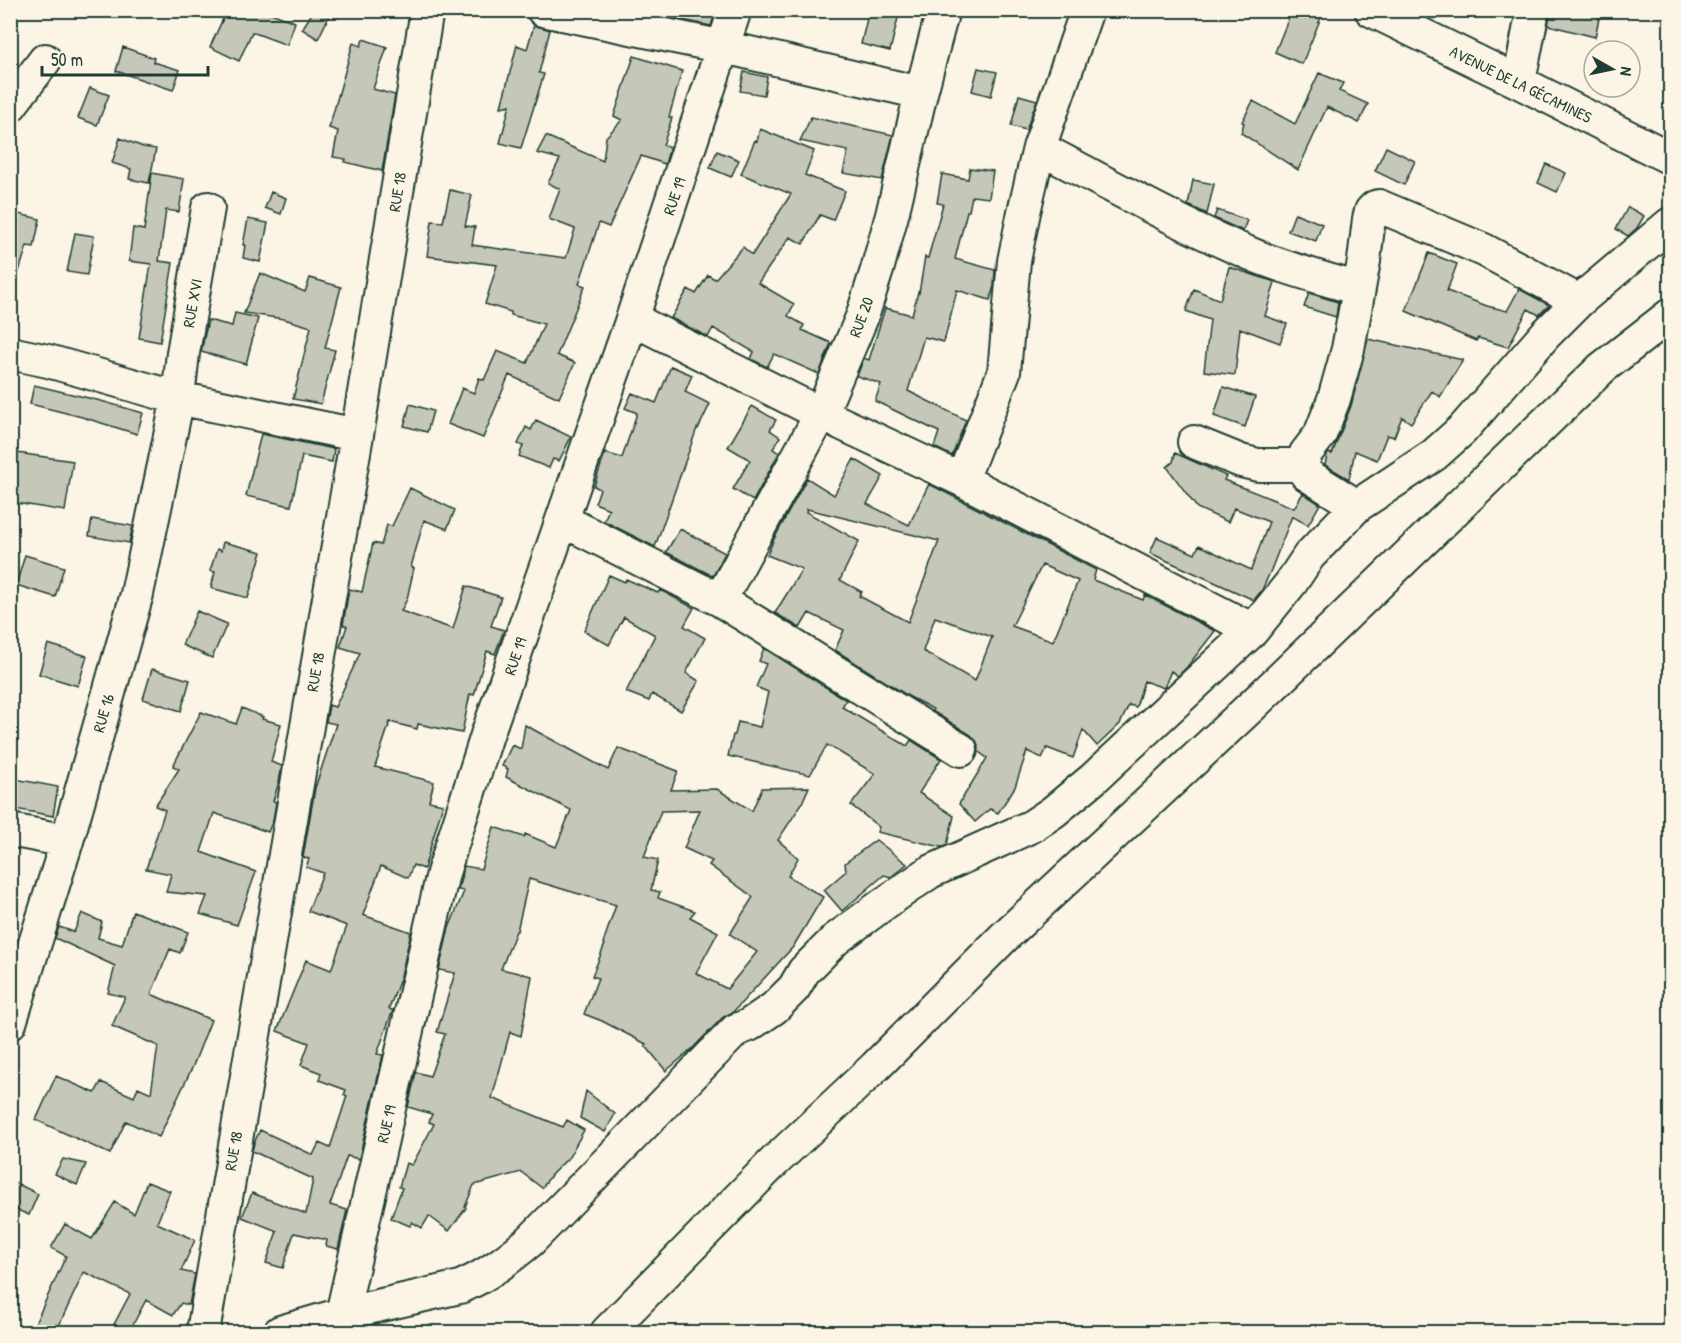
<svg xmlns="http://www.w3.org/2000/svg" width="1681" height="1343" font-family="'Patrick Hand',sans-serif">
<style>
.building{fill:#c5c7b9;stroke:#1f3d34;stroke-width:1.5;fill-rule:evenodd}
.lines{fill:none;stroke-linecap:round;stroke-linejoin:round}
.minor-casing{stroke:#1f3d34;stroke-width:36}
.minor{stroke:#fcf5e5;stroke-width:32}
.labels{text-anchor:middle;stroke-width:5;stroke-linejoin:round;paint-order:stroke}
.street-label{font-size:16px;fill:#1f3d34;stroke:#fcf5e5}
</style>
<rect width="100%" height="100%" fill="#fcf5e5"/>
<filter id="ink" filterUnits="userSpaceOnUse"><feTurbulence type="fractalNoise" baseFrequency=".0167" numOctaves="2"/><feDisplacementMap in="SourceGraphic" scale="12" xChannelSelector="R" yChannelSelector="G"/><feConvolveMatrix kernelMatrix="1 2 1 2 8 2 1 2 1" color-interpolation-filters="sRGB"/></filter>
<g filter="url(#ink)">
<path class="building" d="M227,10h36l32,12 -8,23 -35,-13 -13,29 -29,-14z
M314,10h18l-14,29 -16,-10z
M660,10h56l-5,16 -52,-11z
M869,10h31l-10,41 -29,-7z
M1292,10h18l12,5 -20,49 -27,-12z
M1551,10h34l15,4 -5,23 -47,-12z
M534,25l16,5 -11,43 5,1 -23,74 -21,-5 10,-38 -9,2 16,-62 10,4z
M363,39l24,8 -14,42 22,6 -13,76 -37,-9 1,-3 -13,-2 5,-26 -9,-3 24,-85 8,3z
M123,47l31,11 -1,4 27,8 -7,20 -57,-19z
M634,56l48,15 -13,46 3,1 -9,27 7,2 -5,17 -24,-8 -32,71 -10,-4 -20,61 6,2 -28,69 18,8 -16,35 -50,-23 -26,63 -35,-14 14,-36 12,5 5,-15 5,2 13,-29 30,12 17,-39 -33,-9v-3l-26,-8 12,-39 -70,-9 5,-35 11,1 7,-32 22,5 -7,31 10,1 -3,18 94,13 9,-29 -26,-10 11,-30 -12,-6 12,-24 -23,-6 9,-17 57,25 3,-24 16,-17 -8,-4z
M978,68l19,4 -6,24 -19,-5z
M744,72l23,5 -3,18 -24,-4z
M1319,73l24,10 -4,8 29,13 -9,19 -32,-16 -29,63 -57,-37 3,-10 -2,-1 11,-21 42,23z
M90,88l19,7 -12,30 -19,-7z
M1019,95l18,5 -11,30 -15,-4z
M811,117l82,18 -11,45 -39,-7 5,-22 -48,-10z
M760,129l54,22 -9,24 40,16 -12,29 -13,-5 -17,29 -13,-7 -32,46 36,21 -6,12 16,9 -2,5 29,13 -12,31 -45,-20 -7,13 -16,-8 3,-7 -41,-24 -5,9 -37,-19 17,-29 8,5 12,-19 7,4 28,-32 9,8 39,-61 -50,-20 14,-34 2,1z
M120,138l23,9 13,2 -7,34 -20,-4 2,-10 -19,-6z
M1386,147l29,14 -11,24 -29,-14z
M717,151l22,9 -8,17 -21,-9z
M1546,164l20,9 -9,19 -19,-9z
M970,168l23,3 -4,27 -17,-2 -3,15h-2l-12,48 40,11 -1,16 -4,14 -33,-10 -13,52 -20,-5 -16,54 58,29 -14,36 -18,-9 5,-15 -64,-31 6,-17 -24,-8 7,-18 5,2 16,-52 27,7 6,-23 1,1 6,-36 3,1 15,-54 -6,-1 5,-29 26,5z
M152,173l32,6 -5,33 -13,-2 -7,51 14,2 -13,79 -21,-4 12,-74 -22,-3 4,-33 11,2z
M1193,180l21,4 -7,30 -19,-9z
M271,192l15,6 -5,16 -16,-6z
M1628,207l16,9 -7,12 -9,8 -12,-7z
M1217,210l30,10 -4,11 -29,-13z
M10,212l30,7 -6,28 -7,-1 -13,41 -4,-1z
M1295,213l27,11 -6,17 -28,-10z
M248,219l20,4 -8,39 -17,-4 2,-13h-2z
M75,233l19,3 -7,39 -20,-3z
M1429,253l28,11 -10,27 40,15 20,5 12,-22 30,16 -10,10 -11,-6 -20,38 -30,-9 -2,3 -70,-30z
M1229,267l46,15 -10,34 22,8 -7,19 -40,-15 -5,47 -31,-4 6,-51 -24,-9 8,-22 26,11z
M260,273l45,19 5,-14 31,9 -16,61 10,2 -14,54 -28,-5 18,-72 -27,-8 -40,-6z
M1309,293l29,9 -2,15 -32,-10z
M235,313l23,5 -12,46 -45,-12 7,-32 24,6z
M1368,339l95,21 -23,37 -8,-6 -21,32 -9,-6 -8,20 -7,-2 -10,25 -22,-9 -6,28 -24,-14 2,-10 2,-2 3,1 19,-48z
M671,366l21,9 -7,17 25,12 -12,25 -1,-1 -42,119 -51,-26 5,-12 -14,-6 5,-14 -6,-3 11,-33 17,5 15,-45 -12,-5 7,-15 24,10z
M34,385l67,16 42,12 -6,21 -55,-17 -52,-13z
M1223,387l32,10 -10,30 -31,-11z
M410,404l23,7 -6,21 -23,-6z
M752,406l24,14 -6,10 10,7 -7,12 6,4 -26,48 -20,-12 17,-29 -22,-13z
M536,420l35,17 -12,24 -6,-2 -4,9 -30,-12 4,-10 -5,-2 8,-17 5,3z
M261,434l73,15 -2,13 -30,-6 -11,50 -45,-10z
M10,452l63,9 -8,50 -55,-9z
M1175,453l51,23 -2,4 70,28 9,-15 17,11 -12,21 -16,-9 -21,54 -9,20 -8,10 -104,-47 7,-16 38,17 4,-9 52,25 18,-48 -35,-14 -6,14 -31,-14 -30,-41 6,-5z
M854,459l29,17 -16,28 42,21 20,-41 167,86 -3,10 50,20 2,-5 70,36 -28,36 -9,9 -7,-5 -7,17 -20,-7 -8,26 -7,-2 -9,19 -23,22 -14,-16 -10,28 -26,-10 -5,10 -15,-7 -12,36 -17,26 -8,-4 -15,13 -16,-18 28,-46 -8,-6 -2,-10 -6,-7 -39,-24 1,-2 -25,-13 -73,-46 9,-20 -35,-17 -9,15 -25,-15 27,-44 -35,-14 6,-14 34,-63 27,17zM807,509l132,32 -31,81 -49,-26 3,-4 -22,-12 19,-39 -53,-29zM1042,565l36,16 -25,60 -41,-15zM935,617l57,20 -17,44 -52,-30z
M410,488l45,22 -8,19 -23,-9 -13,47 3,1 -7,31 -6,12 52,18 13,-43 35,11 -10,29 13,4 -9,24 -8,-3 -13,44 -4,-1 -8,39 -44,-9 -1,5 -27,-7 -15,45 59,15 -5,19 14,3 -19,65 -11,-4 -5,13 -27,-12 -18,49 48,17 -10,44 -12,33 4,1 -16,44 6,1 -24,104 -12,-3 -17,49 17,5 -9,39 -12,-3 1,-6 -33,-7 -11,35 -17,-5 11,-32 -35,-14 10,-24 54,21 7,-35 -61,-28 2,-8 6,-13 53,25 6,-12 11,5 17,-52 -3,-1 2,-5 -27,-10 2,-7 -20,-8 8,-22 -32,-12 29,-71 25,10 16,-44 -39,-15 15,-38 -17,-6 3,-8 -6,-2 12,-69 21,-64 -10,-2 3,-17 6,2 25,-54 -20,-6 7,-21 -4,-1 6,-36 13,3 11,-49 8,2 6,-20 5,1z
M92,519l41,7 -4,17 -40,-7z
M680,529l45,24 -12,23 -47,-24z
M223,542l39,10 -14,46 -37,-10 4,-16 -5,-1 7,-22 4,2z
M25,555l39,12 -9,30 -39,-12z
M609,575l16,7 1,-3 32,14 2,-3 34,18 -10,18 21,12 -19,35 13,8 -18,30 -29,-17 -3,7 -23,-9 29,-57 -31,-18 -15,28 -25,-14z
M197,611l30,13 -15,34 -30,-13z
M48,644l39,12 -9,30 -39,-12z
M764,648l82,52 -4,7 65,39 4,-6 30,19 -22,34 35,23 -7,29 -6,2 -64,-15 2,-5 -28,-22 24,-31 -44,-27 -4,-2 -17,30 -82,-19 5,-21h2l3,-13 22,5 8,-35 -12,-5 10,-23 -7,-3z
M152,669l38,11 -9,31 -38,-12z
M242,708l21,9 -1,2 19,5 -10,38 11,4 -3,16 -6,19 3,1 -3,18 -5,12 -54,-19 -13,39 55,20 -19,53 -37,-11 7,-18 -41,-4 5,-18 -25,-5 19,-59 -10,-4 24,-37 -6,-3 28,-54 35,12z
M525,725l83,45 10,-22 60,23 -7,19 46,-1 35,22 10,-23 47,-1 -8,18 -23,35 20,18 -10,18 35,21 -30,50 -60,65 -10,5 -31,32 -26,22 -21,-26 1,-1 -44,-23 -18,-7 14,-36 -6,-2 13,-32 -2,-1 13,-38 -87,-26 -12,52h-1l-15,38 31,7 -11,60 -11,-4 -18,66 71,29 4,-7 17,10 -15,27 -18,18 -9,13 -21,-16 -47,13 -9,22 1,1 -17,23 -20,-15 -7,12 -10,-6 -2,4 -19,-8 11,-30 -3,-1 7,-24 6,2 22,-41 -5,-2 3,-8 -24,-7 8,-35 14,4 15,-42 -8,-2 18,-59 -16,-3 10,-42 15,-37 -6,-1 6,-24 17,3 13,-42 30,10 1,-3 31,13 15,-37 -65,-33 2,-8 -6,-3 10,-21 9,4zM700,810l-16,38 28,13 -3,4 44,32 -23,37 27,18 -30,37 -31,-16 22,-41 -28,-15 5,-6 -37,-13 2,-6 -9,-2 7,-30 -14,-3 17,-46z
M10,778l48,9 -5,29 -43,-8z
M876,840l31,24 -16,13 -7,-2 -42,36 -18,-21 22,-19 -1,-8z
M133,911l55,21 -8,21 -10,-4 -19,45 60,26 -18,46 -34,71 -33,-16 -16,33 -74,-34 20,-44 39,17 6,-11 33,15 4,-10 13,6 7,-47 -46,-20 13,-29 -17,-4 7,-27 -60,-28 4,-11 15,5 8,-19 20,9 -4,16 24,7z
M586,1091l29,23 -10,18 -25,-14z
M63,1159l23,5 -9,21 -22,-11z
M10,1180l28,14 -9,21 -19,-8z
M147,1182l23,9 -13,32 38,17 -14,31 14,3 -6,31 -8,-2 -8,12 -27,-15 -17,32h-19l20,-38 -46,-22 -28,60h-9l-13,-6 32,-70 -15,-8 14,-24 27,15 23,-37 19,12z"/>
<g class="lines">
<defs>
<path id="minor" d="M543,10l181,37 197,46
M1371,10l148,72 151,76
M1519,82l14,-72
M10,106l35,-46
M1039,148c72,37 144,78 219,109 33,13 67,22 101,32
M632,319l189,95 141,66 291,150
M10,353l38,8 130,37 179,37
M1194,442l47,19 17,4h44
M962,480l42,-108 10,-111 10,-49 15,-64 48,-138
M1357,506l-51,-32 -4,-9 4,-12 14,-18 14,-36 14,-50 16,-88 5,-42 2,-8 4,-4 4,-1 105,44 95,51
M562,520l158,80 241,150
M720,600l101,-186 41,-97 15,-47 15,-55 29,-122 22,-83
M10,830l57,11
M10,1023l57,-182 70,-247 41,-196 5,-45 25,-145
M342,1314l101,-441 44,-138 145,-416 103,-309
M203,1332l154,-897 70,-425
M280,1332l62,-18 118,-27c27,-11 48,-28 70,-46l206,-211 13,-5 25,-17 20,-20 10,-17 32,-32 49,-36 45,-31 102,-46 21,-14 40,-33 160,-149 38,-47 18,-27 48,-50 77,-51 29,-26 83,-95 33,-33 91,-77
M607,1332l167,-170 101,-95 130,-131 251,-234 346,-334 68,-53"/>
</defs>
<use href="#minor" class="minor-casing"/>
<use href="#minor" class="minor"/>
</g>
</g>
<g class="labels">
<g class="street-label">
<text transform="translate(1521 84) rotate(26)" y="6">AVENUE DE LA GÉCAMINES</text>
<text transform="translate(397 192) rotate(-81)" y="6">RUE 18</text>
<text transform="translate(674 196) rotate(-71)" y="6">RUE 19</text>
<text transform="translate(192 303) rotate(-80)" y="6">RUE XVI</text>
<text transform="translate(861 317) rotate(-70)" y="6">RUE 20</text>
<text transform="translate(515 656) rotate(-71)" y="6">RUE 19</text>
<text transform="translate(315 672) rotate(-80)" y="6">RUE 18</text>
<text transform="translate(103 713) rotate(-74)" y="6">RUE 16</text>
<text transform="translate(386 1124) rotate(-77)" y="6">RUE 19</text>
<text transform="translate(233 1151) rotate(-80)" y="6">RUE 18</text>
</g>
</g>
<rect width="1681" height="1343" fill="none" stroke="#fcf5e5" stroke-width="36"/>
<rect x="18" y="18" width="1645" height="1307" fill="none" stroke="#1f3d34" stroke-width="2" filter="url(#ink)"/>
<g transform="translate(1612 69) rotate(99)"><circle r="28" fill="#fcf5e5" stroke="#a4ab9e" stroke-width="1.5"/>
<path d="M0-4.5L10 22L0 15L-10 22Z" fill="#1f3d34"/>
<text y="-9" font-size="16" font-weight="bold" text-anchor="middle" fill="#1f3d34">N</text>
</g>
<path d="M42 66v9h166v-9" fill="none" stroke="#1f3d34" stroke-width="3"/>
<text x="51" y="66" font-size="18" fill="#1f3d34" stroke="#fcf5e5" stroke-width="4.5" paint-order="stroke">50 m</text>
</svg>
